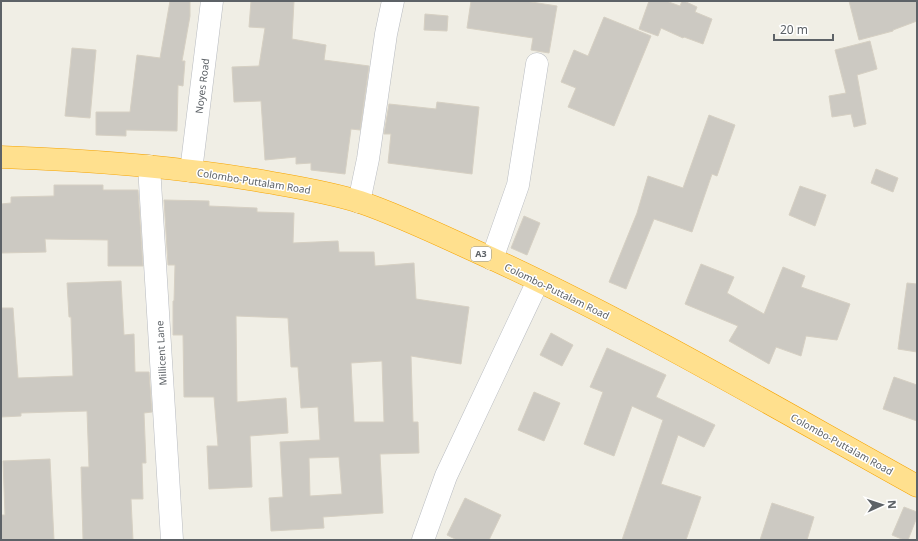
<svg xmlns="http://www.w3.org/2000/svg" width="918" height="541" font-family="'Noto Sans',sans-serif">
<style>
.building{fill:#ccc9c2;stroke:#d6d0c3;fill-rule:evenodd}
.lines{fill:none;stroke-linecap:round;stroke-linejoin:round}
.minor-casing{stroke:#b8bbc0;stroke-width:23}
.highway-casing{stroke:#f6a400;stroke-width:23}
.minor{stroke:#fff;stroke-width:22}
.highway{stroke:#ffe08e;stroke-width:22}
.labels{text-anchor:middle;stroke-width:3;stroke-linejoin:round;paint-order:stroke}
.shield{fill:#fff;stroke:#8e9195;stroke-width:1}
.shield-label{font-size:9px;font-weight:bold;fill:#5d6267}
.street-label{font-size:10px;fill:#5d6267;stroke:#fff}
</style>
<rect width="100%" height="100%" fill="#f0eee5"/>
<path class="building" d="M170,1h20v15l-8,45h3l-2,25 -5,-1 -1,46 -51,-1v6l-30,-1v-23h34l7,-57 23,3z
M251,1h43l-2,38 34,6 -2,15 45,6 -9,64 -9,-1 -6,45 -34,-4v-7l-15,1v-7l-31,3 -4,-59 -27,1 -2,-35 27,-1 6,-38 -16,-1z
M471,1h54l32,5 -8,47 -18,-3 2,-12 -66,-10z
M649,1h17l14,5 2,-5h2l13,6 -2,5 17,7 -9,25 -19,-7 -1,1 -22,-10 -3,8 -19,-7z
M849,1h68v20l-24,9v1l-34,9z
M425,14l23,2 -1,15 -23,-1z
M604,17l47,19 -37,90 -46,-19 8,-19 -15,-6 13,-32 14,6z
M870,41l7,28 -20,6 9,49 -12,3 -3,-13 -19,3 -3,-21 17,-3 -11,-43z
M72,48l24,2 -6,68 -25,-2z
M437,102l42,5 -7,67 -84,-11 3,-29h-7l5,-30 47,5z
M709,115l26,10 -18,51 -5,-2 -20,58 -38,-13 -28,70 -17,-7 28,-69 11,-37 35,12z
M876,169l22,9 -5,14 -22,-9z
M54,185h49v5h35l5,76h-35v-26l-63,-1 1,13 -45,1v-49l10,-1v-6l43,-1z
M800,186l26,9 -11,31 -26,-11z
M164,200l45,1v5l48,2v4l37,1 -1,30 45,-2 1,11h35l1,14 39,-3 2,36 53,8 -8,57 -50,-8 2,66h5l1,31 -39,1 3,59 -60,4 1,11 -53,3 -2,-33 14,-1 -3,-55 40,-2 -2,-33 -17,1 -3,-41h-7l-3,-49 -52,-2 1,86 49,-4 2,35 -38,3 2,51 -43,2 -2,-43h11l-4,-49h-30l-1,-62h-10v-34h1l1,-36h-7zM382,361l2,61h-30l-3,-59zM339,457l3,37 -32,2 -1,-38z
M524,216l16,7 -13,32 -16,-7z
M701,264l33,13 -7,16 37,21 19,-47 22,9 -4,11 49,17 -13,36 -31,-4 -5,20 -25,-9 -7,17 -40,-23 9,-15 -53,-22z
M121,281l3,54 10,-1 1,38h14l3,40 -8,1 2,50h-4l1,36h-12l2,41h-50l-2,-73h8l-2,-56 -66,2v3l-20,1v-109h12l5,70 55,-2 -2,-59h-2l-2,-34z
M907,283l10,1v68l-19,-3z
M551,333l22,12 -11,21 -22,-11z
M607,348l59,27 -10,22 59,28 -11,22 -26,-12 -17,49 40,13 -15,43h-64l41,-120 -31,-14 -18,50 -30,-12 19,-52 -13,-5z
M894,377l23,8v36l-34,-12z
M534,392l26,11 -16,38 -26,-11z
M50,459l4,81h-53v-25h4l-2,-54z
M465,498l36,17 -12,25h-32l-10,-5z
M772,503l42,14 -7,23h-47z
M904,507l13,5v5l-9,23h-4l-12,-5z"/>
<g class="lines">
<defs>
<path id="minor" d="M149,166l23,374
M191,171l21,-170
M359,202l9,-43 18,-125 7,-33
M492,259l26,-74 19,-121
M423,540l23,-64 92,-195"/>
<path id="highway" d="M1,157c91,3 182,10 272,26 29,5 59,10 87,19 47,16 92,39 137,59 144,67 281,148 420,225"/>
</defs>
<use href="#minor" class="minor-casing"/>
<use href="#highway" class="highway-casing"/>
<use href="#minor" class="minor"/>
<use href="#highway" class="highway"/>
</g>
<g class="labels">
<rect class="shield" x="471" y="247" width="20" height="14" rx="3"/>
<g class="shield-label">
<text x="481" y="257">A3</text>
</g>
<g class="street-label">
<text transform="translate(202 86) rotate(-83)" y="4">Noyes Road</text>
<text transform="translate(254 181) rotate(9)" y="4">Colombo-Puttalam Road</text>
<text transform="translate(557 291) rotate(26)" y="4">Colombo-Puttalam Road</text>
<text transform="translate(161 353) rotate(-93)" y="4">Millicent Lane</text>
<text transform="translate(842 444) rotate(29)" y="4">Colombo-Puttalam Road</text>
</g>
</g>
<rect width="918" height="541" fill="none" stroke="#5d6267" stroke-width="4"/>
<g transform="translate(882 505) rotate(87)" stroke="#ffffff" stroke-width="3" paint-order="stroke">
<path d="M0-3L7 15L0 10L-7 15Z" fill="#5d6267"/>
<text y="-6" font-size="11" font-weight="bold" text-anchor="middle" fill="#5d6267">N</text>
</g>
<path d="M774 34v6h59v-6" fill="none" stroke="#5d6267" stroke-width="2"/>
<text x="780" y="34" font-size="12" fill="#5d6267" stroke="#ffffff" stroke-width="3" paint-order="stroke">20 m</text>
</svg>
